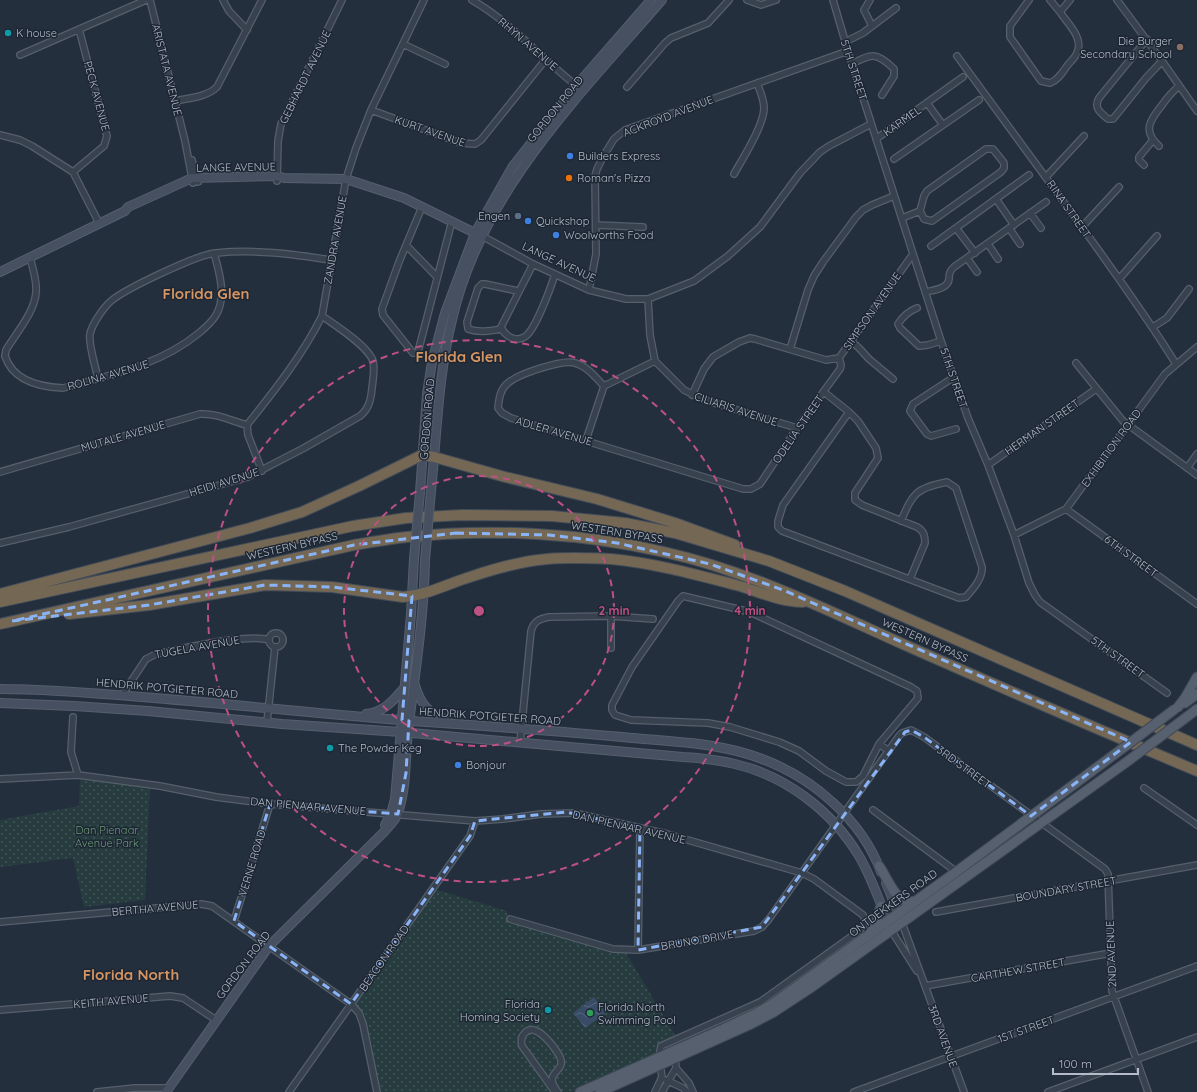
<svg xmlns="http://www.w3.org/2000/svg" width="1197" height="1092" font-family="Quicksand,sans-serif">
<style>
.park{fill:url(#park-dots)}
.water{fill:url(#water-waves)}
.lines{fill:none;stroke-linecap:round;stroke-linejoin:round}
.street-casing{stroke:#565f6c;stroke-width:8}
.secondary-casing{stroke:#565f6c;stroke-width:10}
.primary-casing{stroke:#414a57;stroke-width:11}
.highway-casing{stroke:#434c59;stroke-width:12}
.street{stroke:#38414e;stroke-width:5.5}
.secondary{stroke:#465061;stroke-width:8}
.primary{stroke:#56606e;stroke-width:9}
.highway{stroke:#746855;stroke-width:10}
.secondary-bridge-casing{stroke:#565f6c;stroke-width:10;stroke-linecap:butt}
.primary-bridge-casing{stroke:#414a57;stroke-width:11;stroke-linecap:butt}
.secondary-bridge{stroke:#465061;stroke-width:8}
.primary-bridge{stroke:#56606e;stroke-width:9}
.marked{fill:none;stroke:#8ab4f8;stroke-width:3;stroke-dasharray:8 5;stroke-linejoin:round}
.ring{fill:none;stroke:#bd5182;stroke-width:2;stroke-dasharray:7 5}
.culture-dot{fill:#0f9aa8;stroke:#1d2633;stroke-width:1.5}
.education-dot{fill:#8d6e63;stroke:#1d2633;stroke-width:1.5}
.shop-dot{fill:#3f7fe0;stroke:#1d2633;stroke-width:1.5}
.food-dot{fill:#e8710a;stroke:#1d2633;stroke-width:1.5}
.service-dot{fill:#5c6f8a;stroke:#1d2633;stroke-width:1.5}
.leisure-dot{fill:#2e9e5b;stroke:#1d2633;stroke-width:1.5}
.labels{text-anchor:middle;stroke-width:3;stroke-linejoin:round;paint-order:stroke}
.poi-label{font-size:11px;fill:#b4bcc9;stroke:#1d2633;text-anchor:start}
.street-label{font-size:11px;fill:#b4bcc9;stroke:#1d2633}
.park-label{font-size:11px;fill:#6b9a76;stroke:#1d2633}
.district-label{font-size:15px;font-weight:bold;fill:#d59563;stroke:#1d2633}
.centre{fill:#bd5182;stroke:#1d2633;stroke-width:2}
.ring-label{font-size:12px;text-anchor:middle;font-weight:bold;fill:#bd5182;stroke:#1d2633;stroke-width:3;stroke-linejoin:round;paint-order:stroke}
</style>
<defs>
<pattern id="park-dots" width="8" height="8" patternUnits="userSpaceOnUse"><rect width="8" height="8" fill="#263c3f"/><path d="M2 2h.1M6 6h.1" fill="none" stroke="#435659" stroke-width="1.8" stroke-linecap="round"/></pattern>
<pattern id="water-waves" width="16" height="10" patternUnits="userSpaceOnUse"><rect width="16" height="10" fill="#394c67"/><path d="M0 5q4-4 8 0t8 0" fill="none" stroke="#53647b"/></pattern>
</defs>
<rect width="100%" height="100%" fill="#242f3e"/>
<path class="park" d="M80,773l70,12 -5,115 -61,7 -11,-49 -73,9v-47l79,-14z
M434,889l73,22 1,8 111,33 7,1 50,84 -19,13v4l-84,38h-194l-15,-69 -11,-19z"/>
<path class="water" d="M594,997l12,16 -21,15 -12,-15z"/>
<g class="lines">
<defs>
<path id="street" d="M150,0l35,141 8,42
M223,0l6,11 18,19
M472,0c40,23 70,59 106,87
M747,0l14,5 15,-5
M833,0l15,51 93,290 27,77 20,47 26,70 15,48 6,12 5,7 127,91
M870,0l-6,10 8,16
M1029,0l-19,26v11l31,44 9,2c8,-3 12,-10 17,-17 3,-4 8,-8 10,-13 7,-15 -9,-29 -17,-41l10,-12
M1050,0l10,12
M1117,0l45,61 35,50
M1147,39l-48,59c-6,10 2,15 9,21h5l33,-41 16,-17
M845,42l18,-9 33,-25
M403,44l42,20
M20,55l126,-55
M957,56c42,57 84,114 125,171 32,45 65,90 94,137
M852,64c19,-11 25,-12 42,5v7l-12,19
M627,87l38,-44 6,-5 37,-15 21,-23
M175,101c14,-3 32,-4 42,-14l45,-87
M927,103l16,22
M371,110l90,33 14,1 6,-4 65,-81
M0,135l20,5 12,6 41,26 26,51
M876,139l87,-62
M1159,146c-17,-15 -9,-26 3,-41 5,-7 10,-13 17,-19
M894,159l85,-59
M192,160l6,22
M1144,165l-5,-5v-3l14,-17
M73,172l31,-26 3,-10 -28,-107
M734,174c9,-16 30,-49 30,-66 0,-9 -4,-17 -7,-25
M1046,177l38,-41
M277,181l1,-40 3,-17 61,-124
M996,199l18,26
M422,207l-23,55 -17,47 1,6 30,38h4l1,-1 34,-131
M1030,213l11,15
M902,218l18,-7 4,8 8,2 69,-49 3,-4v-5l-11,-14h-7l-59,42 -3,5 -4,15
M596,225l47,2
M1082,227l37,-40
M956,228l19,25
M1009,228l11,16
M482,236l51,28 56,26 37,9h22l46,-18 34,-25 32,-29 40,-54 20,-21 9,-6 42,-22
M988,244l10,15
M406,245l31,32
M931,246l98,-71
M967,258l10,14
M533,264l-32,63c2,5 6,9 11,11 4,2 10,1 14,-2 10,-8 25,-49 29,-62
M1119,279l38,-43
M589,290l7,-36 -1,-78 2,-7 7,-14 10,-16 11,-9 223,-79
M926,292c7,-2 22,-3 23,-13 0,-6 1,-8 5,-12l92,-65
M648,299l2,36 5,26 29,29 20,10 93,28
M917,308c-8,3 -14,8 -19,16l2,4 19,18 9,-1 13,-4
M1153,327l14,-9 22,-29
M502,329c-12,2 -23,4 -34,0l-1,-7 11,-34 4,-4h3l33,7
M851,341l8,7 10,11 24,20
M790,349l18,-59 6,-14 9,-14 33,-45 7,-7 9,-5 22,-9
M5,356c8,25 34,31 58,32 48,-13 97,-23 136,-55 6,-5 13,-11 17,-18 11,-18 3,-44 -2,-62
M5,356l1,-6c10,-17 29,-38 30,-58 1,-12 -3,-23 -6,-34
M1076,363l47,58 74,54
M954,377l-41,27 -3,7 17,23 4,2 25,-7
M98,379c-2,-11 -10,-35 -8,-45 2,-10 14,-27 21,-33 14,-12 87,-47 105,-48 39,-4 76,1 115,7
M604,386c-8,-8 -17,-20 -29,-23 -12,-4 -57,11 -67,20 -8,6 -9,16 -10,25l4,5 9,5 232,71h8l9,-5 37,-56 43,-59 1,-4 -2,-7
M824,392l25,20 9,9 18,27 2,10 -23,35v7l7,5 55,22c7,4 8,9 8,16l-15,36
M692,395l12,-26 9,-12 26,-15 11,-4 5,1 71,21 13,-2 74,-104
M849,412l-66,93 -5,16v6l4,4 177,67 7,-1c7,-8 17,-19 16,-30l-26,-79 -9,-6c-31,6 -34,11 -46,39
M586,440l18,-54 51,-25
M988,465l108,-76
M1187,468l10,-14
M262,471l-14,-36 -1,-10c27,-34 55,-69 75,-109l24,-137 10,-31 15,-38 53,-110
M0,472l200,-58c17,-1 31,7 47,11
M1066,509l131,95
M1014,535l52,-26 99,-135 32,-27
M0,543l69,-16 179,-50 56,-29 56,-32c9,-7 11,-17 12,-28 1,-8 3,-19 1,-27 -5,-15 -38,-36 -51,-45
M683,596l67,16 161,75 6,4 1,7 -39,46 -16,32 -7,6h-10l-20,-11 -27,-20 -20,-9 -49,-15 -22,-4 -77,-3 -16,-5 -3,-5v-5l20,-38 46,-66z
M611,616v32
M269 640a7 7 0 1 1 14 0a7 7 0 1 1-14 0Z
M122,695l24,-36 10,-5c25,-5 91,-21 113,-14
M73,717l-2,35 7,23
M267,722l8,-75
M520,743l11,-112c3,-10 8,-12 18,-14l62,-1 42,3
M879,744l10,7
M0,779l78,-4 82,11 56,11 54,7 205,17 28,-2 38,-5 33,-1 93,21 135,39 12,6 49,36 3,7 -7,9 -99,71 -99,44 -2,11 3,20 -7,15
M1144,788l53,37
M873,810l85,63
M936,912l261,-47
M510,919l103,30 25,1 116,-19 8,-4 7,-8 130,-183 3,-3 9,-3 13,7 181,132 3,5 4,117 36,101
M234,921l36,-117
M0,922l201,-18 11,2 139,98 8,9 4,11 14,68
M902,923l62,169
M891,930l26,41
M638,950l2,-122
M925,986l186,-33
M0,1010l170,-14 13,2 33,22
M676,1068l13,15 4,9
M666,1080l17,8 4,4
M97,1092l38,-4h34
M289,1092l181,-256 5,-15
M555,1092l-33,-46c-1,-4 -1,-9 2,-12 11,-15 31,14 36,23 7,16 -19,14 -2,35
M662,1092l14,-24 -1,-12
M854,1092l343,-126
M1048,1092l149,-55"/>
<path id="secondary" d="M0,272l125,-61 3,-4 9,-4 55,-25 85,-2 7,2 62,1 58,19 75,37
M431,491c6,-57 7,-115 21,-171 29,-128 127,-224 210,-320
M420,492l7,-98 5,-32 13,-49 30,-80 38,-67 63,-80 75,-86
M415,685c5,18 14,30 32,35
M0,689c47,0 94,4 141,8 90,7 181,17 271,24 74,5 147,10 220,17 44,4 89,5 130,21 51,19 100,61 119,113
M0,703l74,3 74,5 134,13 119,8 282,25c17,1 35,3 52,7 51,12 97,47 124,92 13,22 21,47 31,71
M366,714c18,-2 27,-13 38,-26
M385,825l6,-11 4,-15 16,-185 3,-55
M886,883l14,35
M166,1092l103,-146 115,-114c5,-6 12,-12 14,-19 9,-27 7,-55 10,-82 7,-57 16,-114 17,-171"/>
<path id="primary" d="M1185,703l12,-9
M1178,707l7,-9 12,-21
M1188,716l9,-7
M879,866c6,8 15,30 24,34 4,2 8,2 12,1
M871,932l5,-10 5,-16
M580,1092l143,-63 34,-16 17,-10 182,-131 159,-118
M600,1092l149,-67 25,-13 35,-23 319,-228"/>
<path id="highway" d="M0,594l250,-66 52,-16 57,-26 63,-31 12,2 71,20 92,22 78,24 60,22
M0,602l353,-76 53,-8 56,-3 90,1 73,7 50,10 94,28 76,30 352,154
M69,614l80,-9 116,-20 67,2 71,10c25,-2 46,-14 70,-21 24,-8 49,-15 74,-17 20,-2 43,-1 64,0 42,4 83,15 125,26 22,6 43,17 67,17
M0,624l354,-79c17,-3 35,-6 53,-8 83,-9 176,-4 257,15 85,19 163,58 241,93 97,43 195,85 292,126"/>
</defs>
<use href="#street" class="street-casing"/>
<use href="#secondary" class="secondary-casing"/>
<use href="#primary" class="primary-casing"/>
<use href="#highway" class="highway-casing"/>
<use href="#street" class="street"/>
<use href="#secondary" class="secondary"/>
<use href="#primary" class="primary"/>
<use href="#highway" class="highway"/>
<defs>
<path id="secondary-bridge" d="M414,559l6,-67
M425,560l6,-69"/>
<path id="primary-bridge" d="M1115,754l60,-45
M1128,761l60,-45"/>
</defs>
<use href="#secondary-bridge" class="secondary-bridge-casing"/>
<use href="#primary-bridge" class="primary-bridge-casing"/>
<use href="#secondary-bridge" class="secondary-bridge"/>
<use href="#primary-bridge" class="primary-bridge"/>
</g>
<path class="marked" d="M456,533l93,2 68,8 93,21 73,26 348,152 -100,74 -107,-79 -13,-7 -6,2 -143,195 -124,23 2,-122 -74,-16 -91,9 -5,15 -119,168 -117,-83 36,-117 128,10 8,-41 3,-52 -7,-1 10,-124 -80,-9 -67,-2 -116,20 -137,16 342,-76z"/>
<g class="ring">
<circle cx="479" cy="611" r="135"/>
<circle cx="479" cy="611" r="271"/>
</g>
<g class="culture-dot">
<circle cx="8" cy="33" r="4"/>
<circle cx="330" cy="748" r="4"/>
<circle cx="548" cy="1010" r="4"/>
</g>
<circle class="education-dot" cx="1180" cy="47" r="4"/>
<g class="shop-dot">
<circle cx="570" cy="156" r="4"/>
<circle cx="528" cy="221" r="4"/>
<circle cx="556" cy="235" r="4"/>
<circle cx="458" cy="765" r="4"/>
</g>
<circle class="food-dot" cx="569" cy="178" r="4"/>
<circle class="service-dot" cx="518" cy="216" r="4"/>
<circle class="leisure-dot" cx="590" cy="1013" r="4"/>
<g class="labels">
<g class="poi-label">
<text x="16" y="37">K house</text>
<text x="1172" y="45" text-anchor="end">Die Burger<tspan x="1172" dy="13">Secondary School</tspan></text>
<text x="578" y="160">Builders Express</text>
<text x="577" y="182">Roman's Pizza</text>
<text x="510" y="220" text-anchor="end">Engen</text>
<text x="536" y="225">Quickshop</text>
<text x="564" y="239">Woolworths Food</text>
<text x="338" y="752">The Powder Keg</text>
<text x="466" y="769">Bonjour</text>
<text x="540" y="1008" text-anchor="end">Florida<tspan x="540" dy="13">Homing Society</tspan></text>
<text x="598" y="1011">Florida North<tspan x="598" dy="13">Swimming Pool</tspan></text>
</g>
<g class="street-label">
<text transform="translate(528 44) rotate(41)" y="4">RHYN AVENUE</text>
<text transform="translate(167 70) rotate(76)" y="4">ARISTATA AVENUE</text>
<text transform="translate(854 70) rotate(72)" y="4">5TH STREET</text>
<text transform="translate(305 77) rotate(-64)" y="4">GEBHARDT AVENUE</text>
<text transform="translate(97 96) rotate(75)" y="4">PECK AVENUE</text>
<text transform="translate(555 109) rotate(-51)" y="4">GORDON ROAD</text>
<text transform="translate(668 116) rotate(-21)" y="4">ACKROYD AVENUE</text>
<text transform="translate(902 121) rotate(-35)" y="4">KARMEL</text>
<text transform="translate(430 131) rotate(19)" y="4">KURT AVENUE</text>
<text transform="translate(236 167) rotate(-1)" y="4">LANGE AVENUE</text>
<text transform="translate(1069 209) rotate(55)" y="4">RINA STREET</text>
<text transform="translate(335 240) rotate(-80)" y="4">ZANDRA AVENUE</text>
<text transform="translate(559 262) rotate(25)" y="4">LANGE AVENUE</text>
<text transform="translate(872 311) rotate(-55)" y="4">SIMPSON AVENUE</text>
<text transform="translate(108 375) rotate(-16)" y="4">ROLINA AVENUE</text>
<text transform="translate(954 378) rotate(71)" y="4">5TH STREET</text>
<text transform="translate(736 409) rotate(18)" y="4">CILIARIS AVENUE</text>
<text transform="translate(427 419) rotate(-85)" y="4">GORDON ROAD</text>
<text transform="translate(1042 427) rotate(-35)" y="4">HERMAN STREET</text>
<text transform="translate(798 429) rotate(-55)" y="4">ODELIA STREET</text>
<text transform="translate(554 431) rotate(16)" y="4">ADLER AVENUE</text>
<text transform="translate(123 436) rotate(-16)" y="4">MUTALE AVENUE</text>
<text transform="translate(1111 448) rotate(-54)" y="4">EXHIBITION ROAD</text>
<text transform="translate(224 482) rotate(-17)" y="4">HEIDI AVENUE</text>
<text transform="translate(617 532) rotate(9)" y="4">WESTERN BYPASS</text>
<text transform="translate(292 546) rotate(-13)" y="4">WESTERN BYPASS</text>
<text transform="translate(1131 556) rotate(36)" y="4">6TH STREET</text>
<text transform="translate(925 640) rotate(24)" y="4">WESTERN BYPASS</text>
<text transform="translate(197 647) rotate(-10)" y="4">TUGELA AVENUE</text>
<text transform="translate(1118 657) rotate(36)" y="4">5TH STREET</text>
<text transform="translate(167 688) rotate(5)" y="4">HENDRIK POTGIETER ROAD</text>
<text transform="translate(490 716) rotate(4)" y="4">HENDRIK POTGIETER ROAD</text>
<text transform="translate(964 767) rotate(36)" y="4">3RD STREET</text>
<text transform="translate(308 806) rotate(5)" y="4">DAN PIENAAR AVENUE</text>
<text transform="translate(629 827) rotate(13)" y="4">DAN PIENAAR AVENUE</text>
<text transform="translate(252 863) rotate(-73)" y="4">VERNE ROAD</text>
<text transform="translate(1066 889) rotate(-10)" y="4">BOUNDARY STREET</text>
<text transform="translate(893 903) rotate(-36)" y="4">ONTDEKKERS ROAD</text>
<text transform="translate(155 908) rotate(-5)" y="4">BERTHA AVENUE</text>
<text transform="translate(697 940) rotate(-10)" y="4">BRUNO DRIVE</text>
<text transform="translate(1111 954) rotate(-92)" y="4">2ND AVENUE</text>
<text transform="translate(384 958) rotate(-55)" y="4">BEACON ROAD</text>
<text transform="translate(243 965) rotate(-53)" y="4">GORDON ROAD</text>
<text transform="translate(1018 970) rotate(-10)" y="4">CARTHEW STREET</text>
<text transform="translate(111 1001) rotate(-5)" y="4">KEITH AVENUE</text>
<text transform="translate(1026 1029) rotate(-20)" y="4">1ST STREET</text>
<text transform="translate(943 1036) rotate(70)" y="4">3RD AVENUE</text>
</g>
<g class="park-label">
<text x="107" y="834">Dan Pienaar<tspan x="107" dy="13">Avenue Park</tspan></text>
</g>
<g class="district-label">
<text x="206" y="299">Florida Glen</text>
<text x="459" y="362">Florida Glen</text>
<text x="131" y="980">Florida North</text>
</g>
</g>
<circle cx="479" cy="611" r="6" class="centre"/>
<g class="ring-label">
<text x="614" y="615">2 min</text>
<text x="750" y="615">4 min</text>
</g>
<path d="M1053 1068v6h85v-6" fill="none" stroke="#b4bcc9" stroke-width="2"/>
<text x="1059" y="1068" font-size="12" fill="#b4bcc9" stroke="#1d2633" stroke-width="3" paint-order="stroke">100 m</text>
</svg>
